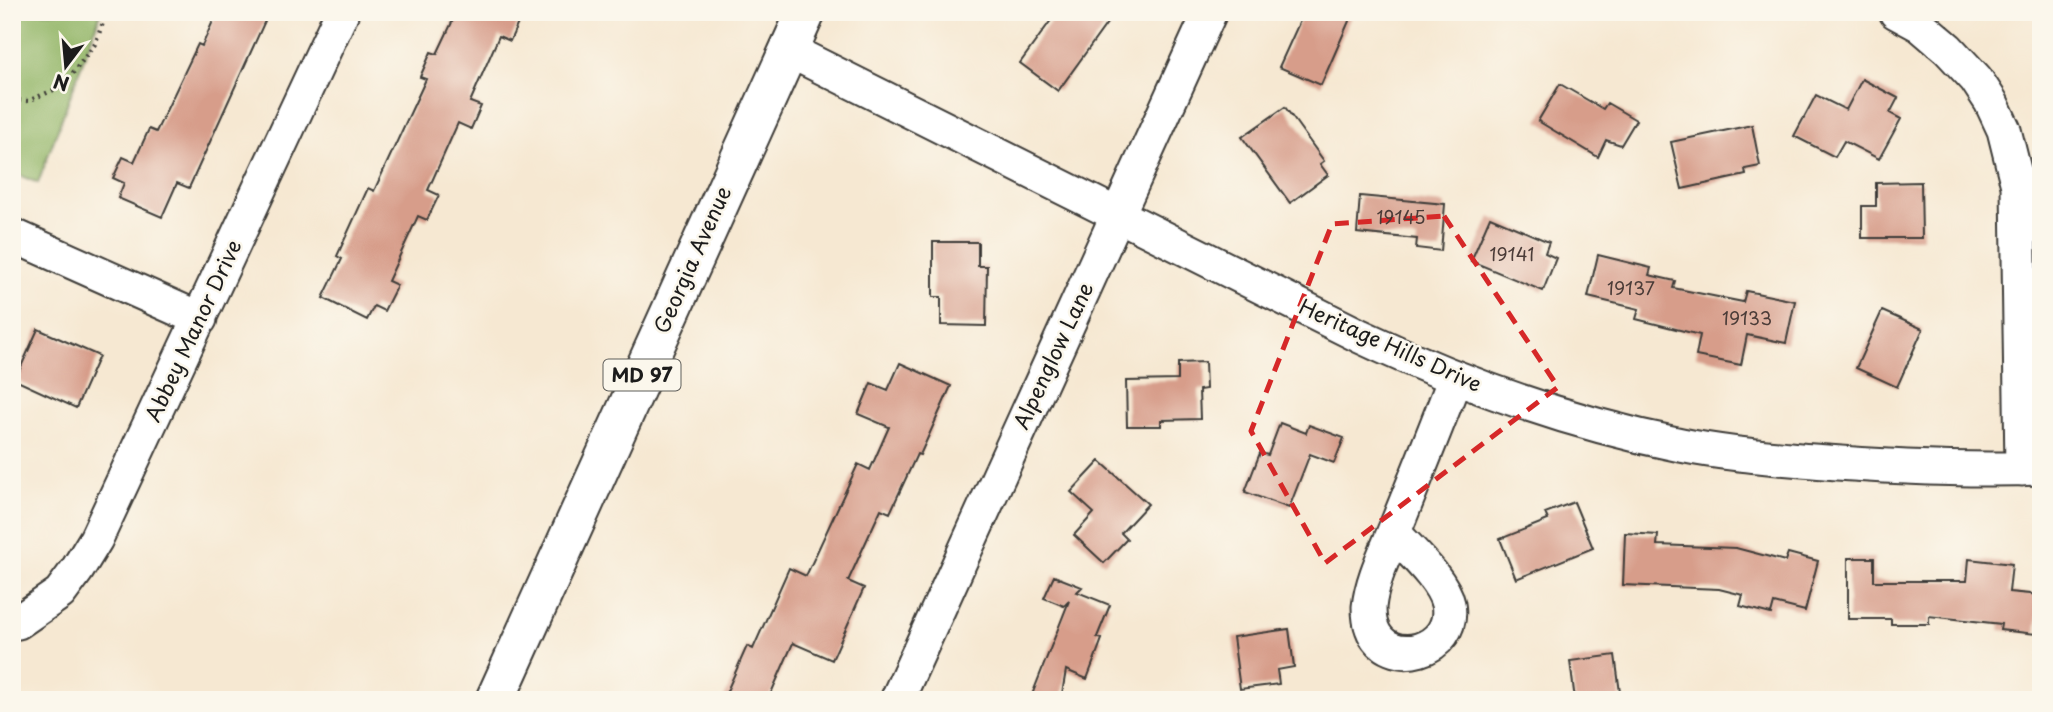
<svg xmlns="http://www.w3.org/2000/svg" width="2053" height="712" font-family="'Playpen Sans',sans-serif">
<style>
.forest{fill:#96b86c;stroke:#596a44;stroke-width:2}
.building{fill:#d79d8a}
.lines{fill:none;stroke-linecap:round;stroke-linejoin:round}
.minor-casing{stroke:#3d3b37;stroke-width:37}
.primary-casing{stroke:#3d3b37;stroke-width:42}
.path{stroke:#3d3b37;stroke-width:4.5;stroke-dasharray:2 5;stroke-linecap:butt}
.minor{stroke:#fff;stroke-width:33}
.primary{stroke:#fff;stroke-width:38}
.marked{fill:none;stroke:#d62828;stroke-width:5;stroke-dasharray:14 9;stroke-linejoin:round}
.labels{text-anchor:middle;stroke-width:5;stroke-linejoin:round;paint-order:stroke}
.number-label{font-size:18px;fill:#4b3c38}
.shield{fill:#fbf7ec;stroke:#5f5e5a;stroke-width:2}
.shield-label{font-size:19px;font-weight:bold;fill:#1c1c1c}
.street-label{font-size:21px;fill:#1c1c1c;stroke:#fbf7ec}
</style>
<rect width="100%" height="100%" fill="#fbf7ec"/>
<filter id="ink" filterUnits="userSpaceOnUse"><feTurbulence type="fractalNoise" baseFrequency=".0143" numOctaves="2"/><feDisplacementMap in="SourceGraphic" scale="14" xChannelSelector="R" yChannelSelector="G"/><feConvolveMatrix kernelMatrix="1 2 1 2 8 2 1 2 1" color-interpolation-filters="sRGB"/></filter>
<filter id="wash" filterUnits="userSpaceOnUse"><feTurbulence type="fractalNoise" baseFrequency=".00686" numOctaves="4" result="noise"/><feDisplacementMap in="SourceGraphic" scale="28" xChannelSelector="R" yChannelSelector="G"/><feGaussianBlur stdDeviation="1.57" result="paint"/><feColorMatrix in="noise" values="0 0 0 0 0 0 0 0 0 0 0 0 0 0 0 0 0 1.4 0 .05"/><feComposite in="paint" operator="in"/></filter>
<g filter="url(#wash)">
<rect width="100%" height="100%" fill="#f6e8d2"/>
<path class="forest" d="M12,12h89l-63,171 -26,-11z"/>
<g id="blocks">
<path class="building" d="M217,12h52l-80,176 -12,-5 -15,34 -44,-19 6,-15 -11,-5 10,-21 11,5 15,-33 7,3 42,-88 4,2z
M447,12h76l-13,29 -11,-5 -29,66 11,4 -10,23 -13,-6 -30,67 11,5 -12,25 -9,-4 -30,65 9,4 -13,26 -10,-5 -7,14 -44,-22 19,-39 -5,-3 31,-68 6,3 52,-112 -6,-2 11,-25 6,2 18,-38z
M1057,12h58l-57,79 -38,-28z
M1304,12h49l-32,73 -42,-18z
M1862,79l36,19 -8,15 11,6 -22,40 -35,-18 -9,16 -41,-21 22,-41 30,15z
M1560,84l43,25 4,-6 29,17 -15,25 -15,-5 -8,17 -60,-36z
M1285,107l39,54 -4,3 8,11 -38,28 -48,-66z
M1752,125l8,41 -15,3 1,6 -64,14 -11,-47z
M1921,182l1,56h-60v-32h14v-23z
M1360,196l85,8 -4,47 -25,-3 1,-9 -60,-6z
M1490,217l59,25 -4,11 11,5 -13,33 -72,-30z
M933,242h45v24h9l-1,60 -45,-1v-28h-8z
M1598,255l53,13 -2,7 26,6 -2,7 70,14 3,-11 49,10 -9,42 -39,-8 -6,30 -45,-9 4,-21 -64,-16 3,-10 -51,-12z
M1882,311l41,18 -26,58 -41,-19z
M38,329l61,27 -23,52 -61,-28z
M1205,362l1,27 -7,1 1,29 -39,1v6h-34l-1,-45 52,-1v-17z
M900,363l51,23 -31,69 -3,-1 -27,59 -9,-4 -33,72 16,7 -32,72 -39,-17 -25,57h-45l24,-54 6,3 36,-81 17,8 52,-112 12,6 19,-43 -31,-13 13,-31 17,7z
M1280,423l26,10 3,-8 35,13 -10,25 -24,-9 -21,54 -44,-16 15,-39 8,2z
M1100,461l48,43 -27,29 6,6 -23,24 -30,-28 20,-22 -23,-21z
M1574,502l19,46 -77,31 -16,-40 48,-19 -3,-7z
M1625,533l33,2 -1,10 79,3 49,13 3,-8 30,8 -13,50 -31,-8 -3,11 -31,-8 3,-11 -24,-6 -96,-4z
M1848,558h26v23h93l2,-22 43,5 -3,28 31,3 -4,39 -36,-4 1,-6 -72,-8v8h-38v-5h-43z
M1054,576l28,11 -5,5 33,13 -13,32 5,2 -15,40 -21,-9 -5,30h-31l39,-99 -5,5 -20,-8z
M1289,629l5,38 -17,3 2,14 -39,5 -7,-52z
M1615,655l6,45h-46l-5,-39z"/>
</g>
</g>
<g filter="url(#ink)">
<use href="#blocks" fill-opacity="0" stroke="#3d3b37" stroke-width="2"/>
<g class="lines">
<defs>
<path id="minor" d="M1896,12l24,13 28,24 28,30 15,23 13,28 14,56 4,283
M788,50l572,286c102,48 210,87 321,109 44,9 88,12 132,16 75,6 152,10 228,7
M12,235l188,84
M1394,533c16,18 49,47 54,71 9,48 -61,66 -76,24 -2,-5 -3,-15 -3,-21 3,-28 17,-55 27,-80 20,-50 40,-99 59,-149
M12,623l6,-1 42,-29 17,-23 19,-31 246,-527
M897,700l313,-688"/>
<path id="primary" d="M495,700l311,-688"/>
</defs>
<use href="#minor" class="minor-casing"/>
<use href="#primary" class="primary-casing"/>
<path class="path" d="M12,100l16,1 35,-15 32,-42 12,-32"/>
<use href="#minor" class="minor"/>
<use href="#primary" class="primary"/>
</g>
</g>
<path class="marked" d="M1444,216l114,171 -233,176 -74,-132 81,-207z"/>
<g class="labels">
<g class="number-label">
<text x="1401" y="224">19145</text>
<text x="1512" y="261">19141</text>
<text x="1631" y="295">19137</text>
<text x="1747" y="325">19133</text>
</g>
<rect class="shield" x="603.5" y="359.5" width="77" height="31" rx="5"/>
<g class="shield-label">
<text x="642" y="382">MD 97</text>
</g>
<g class="street-label">
<text transform="translate(693 260) rotate(-66)" y="7">Georgia Avenue</text>
<text transform="translate(194 331) rotate(-65)" y="7">Abbey Manor Drive</text>
<text transform="translate(1390 346) rotate(24)" y="7">Heritage Hills Drive</text>
<text transform="translate(1054 356) rotate(-65)" y="7">Alpenglow Lane</text>
</g>
</g>
<rect width="2053" height="712" fill="none" stroke="#fbf7ec" stroke-width="42"/>
<g transform="translate(66 66) rotate(196)" stroke="#fbf7ec" stroke-width="5" paint-order="stroke">
<path d="M0-5L12 26L0 18L-12 26Z" fill="#1c1c1c"/>
<text y="-10" font-size="19" font-weight="bold" text-anchor="middle" fill="#1c1c1c">N</text>
</g>
</svg>
